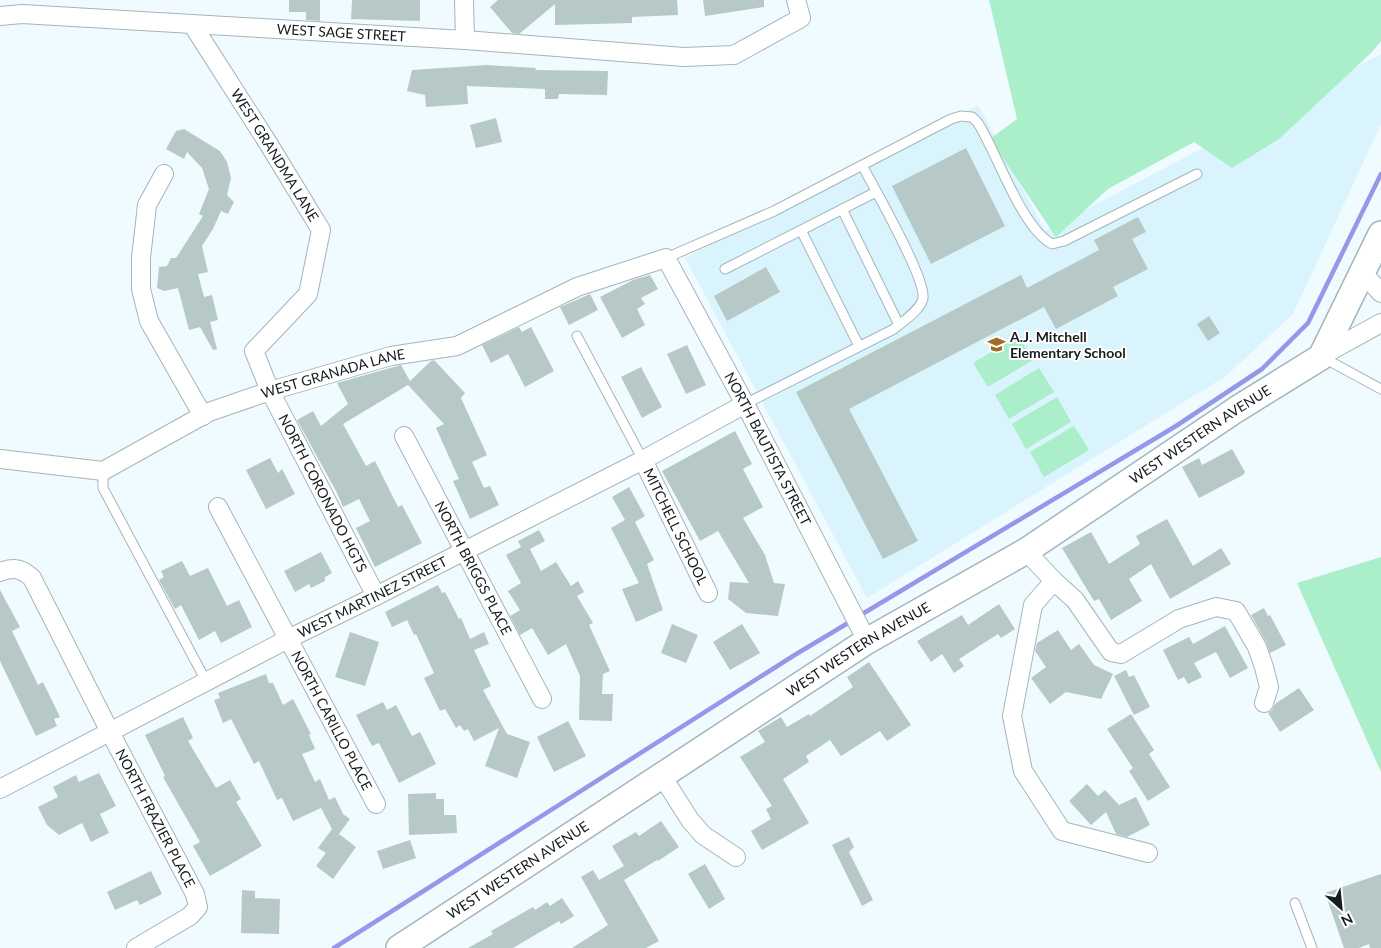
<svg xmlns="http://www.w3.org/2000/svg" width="1381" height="948" font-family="Lato,sans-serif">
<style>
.built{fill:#d9f4fd}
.green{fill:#aaeeca}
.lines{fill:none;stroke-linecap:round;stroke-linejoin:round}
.stream{stroke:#9797ea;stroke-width:4.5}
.building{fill:#b6c9c7}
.lane-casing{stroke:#a4b5bb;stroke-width:11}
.street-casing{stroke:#a4b5bb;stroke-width:20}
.secondary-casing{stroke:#a4b5bb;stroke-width:28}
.lane{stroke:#fff;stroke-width:9}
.street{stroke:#fff;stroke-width:18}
.secondary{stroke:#fff;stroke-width:25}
.labels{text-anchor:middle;stroke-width:4;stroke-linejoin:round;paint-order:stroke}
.street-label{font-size:14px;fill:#151c1e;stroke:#fff}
.poi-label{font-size:14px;font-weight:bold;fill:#151c1e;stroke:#fff;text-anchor:start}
</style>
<rect width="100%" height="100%" fill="#f0fbff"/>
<path class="built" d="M1381,54v70l-88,190 -67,62 -359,222 -182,-340 293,-153 67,126z"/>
<path class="green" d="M989,0h392v41l-9,11 -93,87 -47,29 -38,-26 -86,47 -52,48 -66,-98 27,-20z
M1018,336l15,24 -45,27 -15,-24z
M1039,368l15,24 -45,27 -14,-24z
M1057,397l14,25 -45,27 -14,-25z
M1074,426l15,24 -45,27 -14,-25z
M1381,557v215l-84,-189z"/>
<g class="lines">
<path class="stream" d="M859,616l317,-190 86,-57 46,-46 73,-149
M334,948l459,-292 60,-36"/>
</g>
<path class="building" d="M289,0h31v21l-14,-1v-8h-17z
M352,0h68v21l-69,-2z
M498,0h179l1,15 -46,2v6l-77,2v-21l-36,30 -7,-1 -22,-26z
M703,0h61v7l-59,9z
M487,65l49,3 -1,2 73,1 -1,24 -48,-1 -1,5h-13v-10l-78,-3 1,18 -42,3 -1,-12 -18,-4 5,-21z
M496,118l6,24 -26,6 -6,-23z
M184,129l36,22 7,11 4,16 -4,17 7,7 -6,12 -7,-3 -8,18 -11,17 6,26 -10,2 6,23 8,-2 6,25 -8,2 7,27 -4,1 -13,-23 -11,3 -11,-42 -14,3 -7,-3 2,-21 8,-1 4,-8h5l27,-42 -4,-2 10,-25 -7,-21 -15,-16 -3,7 -18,-10 10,-18z
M966,148l39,78 -74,38 -39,-78z
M1138,217l8,15 -14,7 16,30 -35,18 5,9 -62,33 -12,-22 -195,102 69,132 -35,18 -87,-167 225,-117 6,13 72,-38 -5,-10z
M766,267l14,25 -53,29 -13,-25z
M650,275l8,14 -17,9 4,6 -8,5 8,16 -23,13 -22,-41 33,-17z
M590,294l8,16 -29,15 -9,-18z
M1209,316l11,17 -12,8 -11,-17z
M519,327l3,5 9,-5 23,44 -29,16 -17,-33 -17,9 -9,-18z
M687,345l19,40 -20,9 -19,-40z
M434,360l31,33 -4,5 26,57 -15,7 12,26 6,-2 9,19 -29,14 -17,-38 6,-2 -23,-51 8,-4 -36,-39 -65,39 23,42 9,-5 23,46 4,-2 20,38 -47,24 -19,-39 14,-7 -11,-22 -16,8 -6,-14 -40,-73 16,-9 8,15 27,-22 -11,-21 64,-18 9,16 21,-20z
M641,367l21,40 -20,11 -21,-41z
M735,431l17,33 -9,5 20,38 -20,11 22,37 9,28 11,1 -7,32 -32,-3 -18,-14 2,-17 19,1 -31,-52 -18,10 -38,-70z
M1232,449l13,23 -2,3 -44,23 -17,-31 17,-9 3,7z
M270,458l8,15 4,-4 13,25 -29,15 -20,-39z
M629,487l16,29 -10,6 19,38 -7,4 16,46 -27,12 -14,-33 17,-6 -28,-55 14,-8 -13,-23z
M1167,519l26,47 28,-18 10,16 -61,35 -19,-35 -22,15 13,22 -31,19 -12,-21 -5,2 -32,-53 29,-16 18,32 31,-20 -4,-8z
M539,530l6,11 -15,8 11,22 15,-9 15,24 7,-5 6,11 -7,4 16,27 -4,2 21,46 -7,3 -1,20h11l-1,27 -33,-1 1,-44 -14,-32 -18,11 -16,-27 -12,7 -10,-19 10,-6 -12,-19 13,-8 -15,-28 15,-8 -3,-6z
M321,552l11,21 -7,4v4l-14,7 -2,-4 -14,8 -11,-21z
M182,561l8,15 18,-8 19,38 12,-6 13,27 -31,16 -6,-12 -16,9 -18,-35 -6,4 -16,-29 5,-3 -3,-6z
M438,585l4,8 3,-1 14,27 2,-1 9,21 14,-7 5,12 -15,6 17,36 -8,4 24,44 23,8 -13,36 -32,-12 14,-38 -25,13 -6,-12 -4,2 -4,-6 -4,3 -11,-19 -5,2 -16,-33 10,-5 -18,-39 -2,1 -7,-15 -15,7 -7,-15z
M0,590l20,37 -8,4 26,54 5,-3 17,35 -6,2 3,7 -21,10 -36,-75z
M999,604l16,25 -14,9 -3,-4 -39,25 5,7 -10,7 -12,-19 -11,8 -14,-21 45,-26 6,10z
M1264,608l4,8 2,-1 16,30 -16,8 -4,-11 -15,-27z
M672,624l26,11 -12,28 -25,-10z
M742,624l18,29 -30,17 -17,-28z
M1225,626l23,42 -18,10 -14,-26 -22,11 8,14 -14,7 -4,-7 -6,3 -15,-30 26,-13 4,7z
M1058,630l13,20 8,-6 15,21 19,9 -12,25 -35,-7 -16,12 -19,-26 15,-11 -11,-16 2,-8z
M350,632l29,10 -14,44 -30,-9z
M869,662l42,63 -24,16 -7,-10 -39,25 -11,-16 -24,16 3,6 -26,17 26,44 -47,27 -11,-19 20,-12 -5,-10 6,-3 -32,-49 25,-15 -7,-11 23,-14 6,10 22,-13 1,2 43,-29 -6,-10z
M1126,670l3,7 5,-2 16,32 -16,8 -20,-39z
M266,674l3,9h4l10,22 10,-6 18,35 -2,1 6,14 -13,5 13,28 5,-3 9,21 6,-3 8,17 7,5 -11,15 17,13 -23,32 -17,-13 10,-13 -8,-5 14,-19 -11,-21 -28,13 -11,-23 -5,2 -18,-39 -5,3 -23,-45 -8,4 -9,-23 6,-2 -2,-5z
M1299,688l15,22 -34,22 -12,-19 4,-3 3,-6z
M383,702l4,8 9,-5 16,31 8,-4 16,32 -37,19 -20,-40 -7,3 -16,-31z
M1131,714l23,36 -5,4 21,33 -22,14 -19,-30 4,-3 -26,-39z
M183,717l10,21 -5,3 28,47 14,-8 11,19 -5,3 26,44 -52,30 -17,-30 7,-4 -37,-65 2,-1 -20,-41z
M568,721l18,35 -32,16 -17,-35z
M99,773l17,33 -16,8 9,19 -18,9 -9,-19 -23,12 -12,-10 -9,-18 20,-10 -5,-10 23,-12 3,7z
M1087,784l11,12 7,-6 14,15 17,-8 14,28 -23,12 -11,-3 -10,-22 -15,13 -22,-24z
M436,793v6h8v16h12l1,18 -48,2 -1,-41z
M661,821l18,26 -21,14 -1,-1 -33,20 35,61 -13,7h-74l36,-23 -27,-48 12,-7 6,10 25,-14 -12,-20 24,-14 3,4z
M849,837l5,10 -5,5 24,48 -11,6 -30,-61z
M410,840l6,18 -33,11 -6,-18z
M705,864l20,35 -16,10 -21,-35z
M151,871l11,23 -22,11 -3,-5 -22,10 -8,-18z
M1381,874v74h-11l-1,-4 -10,4h-15l-19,-55z
M242,890l13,1v7l25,1 -1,35 -38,-1z
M562,898l12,18 -13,8 -2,-3 -46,27h-45l25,-14 -2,-3 42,-24 2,3 12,-8 3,4z"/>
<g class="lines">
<defs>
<path id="lane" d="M842,209l57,116
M801,230l58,116
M666,258l108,-47 177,-92 10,-3 11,1 6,6c20,32 43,104 74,121l12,-3 133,-67
M725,269l151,-77
M577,336l66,124
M1322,357l59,32
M745,404l149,-75c9,-8 27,-19 29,-31 3,-20 -49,-110 -61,-133
M103,471v17l103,193
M1295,903l17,45"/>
<g id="street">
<path d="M464,0l1,40"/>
<path id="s1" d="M0,16l22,-2 443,26 219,17 50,-2 67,-37 -5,-18"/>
<path id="s2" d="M192,24l76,119 53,87 -13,64 -54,57 16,40 106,205"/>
<path d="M164,174l-17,31 -6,53v31l8,32 54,95"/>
<path d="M1362,272l19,21"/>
<path d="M1321,356l60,-33"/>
<path id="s3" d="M404,436l138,263"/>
<path id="s4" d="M0,459l103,12 106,-59 61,-21 121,-35 66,-10 120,-59 89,-29 79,146 122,237"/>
<path id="s5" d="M643,460l65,133"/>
<path id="s6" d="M218,507l158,297"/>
<path d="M1026,551l28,30 21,19 36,52 10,2 58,-35 37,-12 20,4 21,36 7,20 5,20 -5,16"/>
<path id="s7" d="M0,572c14,-5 21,-4 32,6l78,154 85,162 3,13 -8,9 -54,32"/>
<path d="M1054,581l-21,24 -21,111 11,55 39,60 86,22"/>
<path d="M662,776l28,44 13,15 33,22"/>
<path id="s8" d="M0,789l288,-150 88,-43 267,-136 102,-56"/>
</g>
<g id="secondary">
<path id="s9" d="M399,948l468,-307 159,-90 211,-142 84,-52 60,-123"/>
</g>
</defs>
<use href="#lane" class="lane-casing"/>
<use href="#street" class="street-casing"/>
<use href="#secondary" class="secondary-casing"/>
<use href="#lane" class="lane"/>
<use href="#street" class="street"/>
<use href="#secondary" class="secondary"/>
</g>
<defs>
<symbol id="school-bare" viewBox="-9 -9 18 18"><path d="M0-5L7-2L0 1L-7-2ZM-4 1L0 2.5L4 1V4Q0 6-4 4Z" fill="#a06b24" stroke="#fff" stroke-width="2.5" paint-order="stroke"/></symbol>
</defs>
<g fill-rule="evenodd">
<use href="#school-bare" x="984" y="332" width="25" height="25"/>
</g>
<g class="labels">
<g class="street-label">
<text dy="5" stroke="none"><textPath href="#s1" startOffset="342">WEST SAGE STREET</textPath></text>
<text dy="5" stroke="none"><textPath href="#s2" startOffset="155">WEST GRANDMA LANE</textPath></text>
<text dy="5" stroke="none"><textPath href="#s4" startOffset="355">WEST GRANADA LANE</textPath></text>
<text dy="5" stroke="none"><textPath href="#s9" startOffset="952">WEST WESTERN AVENUE</textPath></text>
<text dy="5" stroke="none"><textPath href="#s4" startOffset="926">NORTH BAUTISTA STREET</textPath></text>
<text dy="5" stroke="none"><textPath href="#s2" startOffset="545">NORTH CORONADO HGTS</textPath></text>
<text dy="5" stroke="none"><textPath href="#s5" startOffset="74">MITCHELL SCHOOL</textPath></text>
<text dy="5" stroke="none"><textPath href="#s3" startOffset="149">NORTH BRIGGS PLACE</textPath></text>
<text dy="5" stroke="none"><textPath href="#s8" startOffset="419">WEST MARTINEZ STREET</textPath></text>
<text dy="5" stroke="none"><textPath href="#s9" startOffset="548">WEST WESTERN AVENUE</textPath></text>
<text dy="5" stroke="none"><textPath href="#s6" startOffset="242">NORTH CARILLO PLACE</textPath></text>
<text dy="5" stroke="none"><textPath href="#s7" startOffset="305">NORTH FRAZIER PLACE</textPath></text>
<text dy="5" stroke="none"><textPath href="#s9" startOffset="142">WEST WESTERN AVENUE</textPath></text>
</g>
<g class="poi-label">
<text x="1010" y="342">A.J. Mitchell<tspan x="1010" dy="16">Elementary School</tspan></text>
</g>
</g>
<g transform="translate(1341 908) rotate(153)" stroke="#ffffff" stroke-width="4" paint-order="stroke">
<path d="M0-4L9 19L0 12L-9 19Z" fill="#151c1e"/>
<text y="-8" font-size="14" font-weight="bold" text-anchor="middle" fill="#151c1e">N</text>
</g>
</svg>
